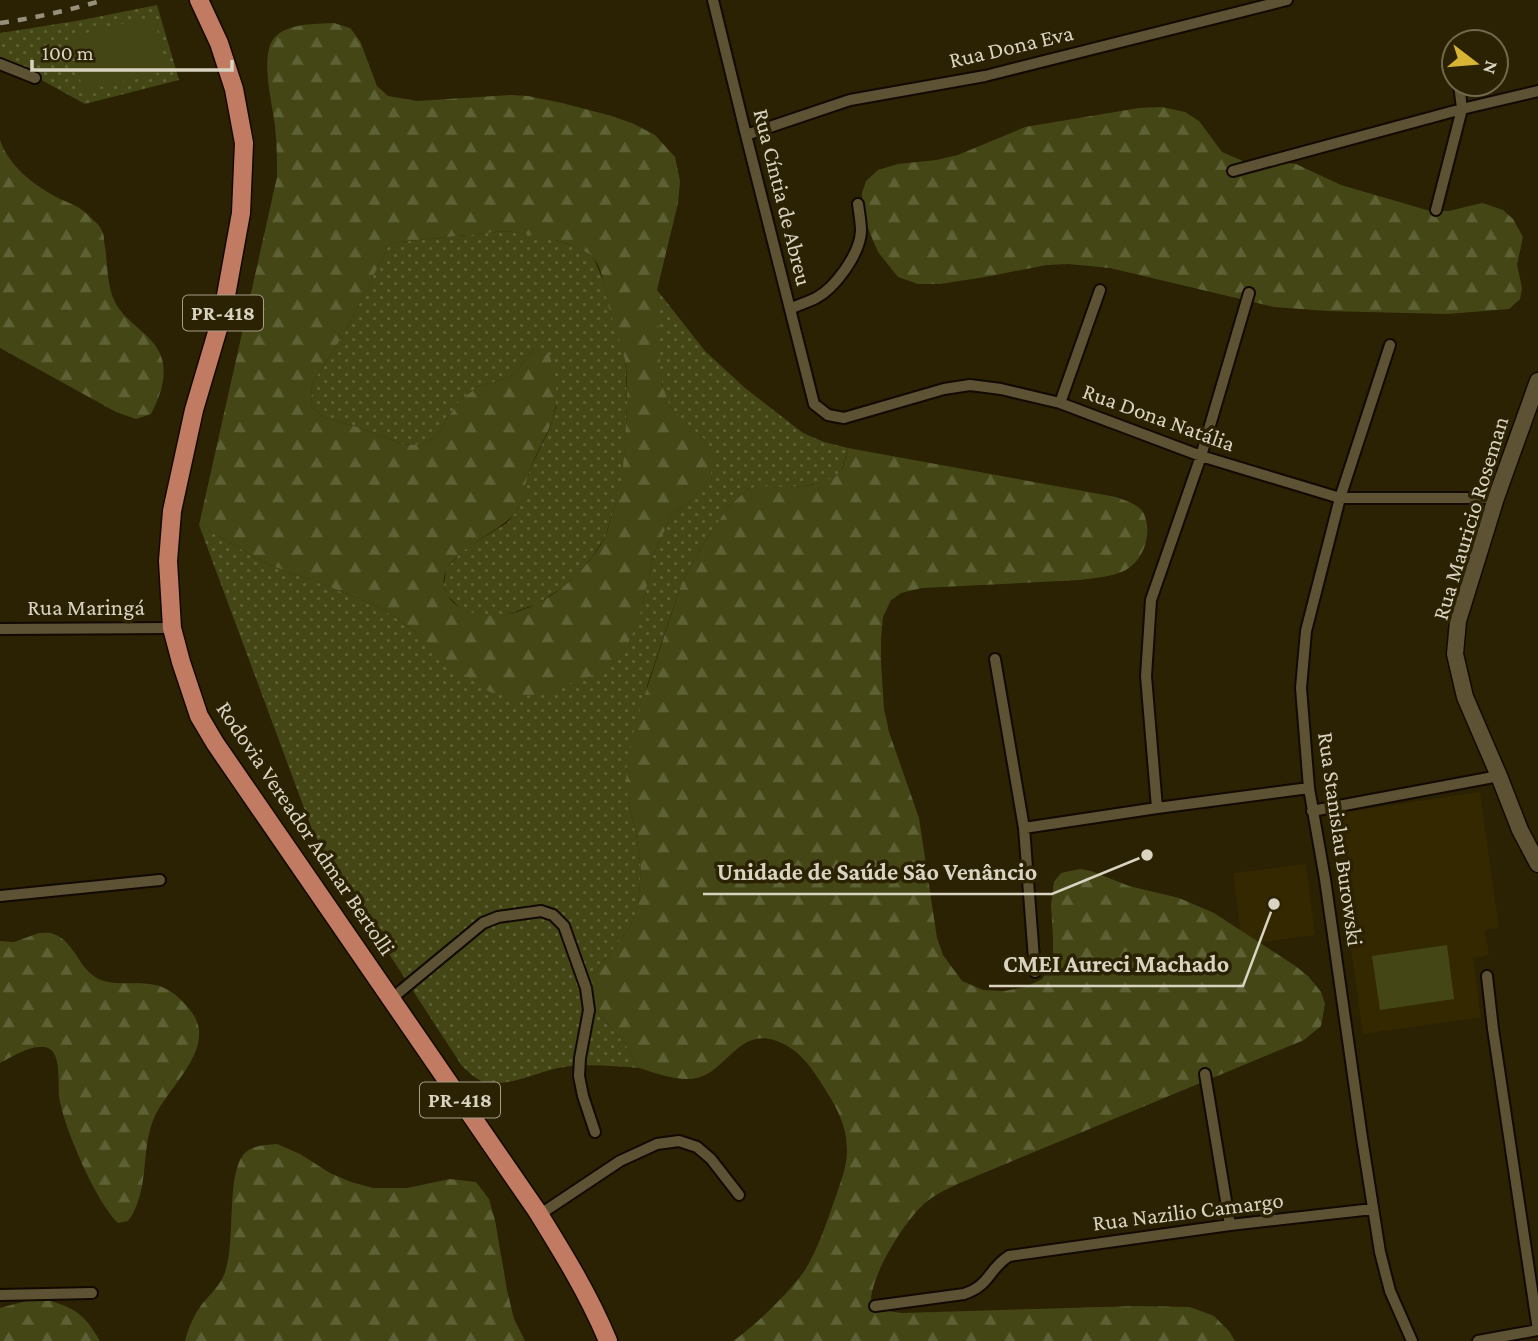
<svg xmlns="http://www.w3.org/2000/svg" width="1538" height="1341" font-family="'Crimson Pro',serif">
<style>
.built{fill:#342800}
.grass{fill:url(#grass-dots)}
.forest{fill:url(#forest-firs);fill-rule:evenodd}
.garden{fill:#444715}
.lines{fill:none;stroke-linecap:round;stroke-linejoin:round}
.minor-casing{stroke:#120a00;stroke-width:14}
.secondary-casing{stroke:#120a00;stroke-width:19}
.trunk-casing{stroke:#120a00;stroke-width:21}
.minor{stroke:#5d5234;stroke-width:10}
.secondary{stroke:#5d5234;stroke-width:16}
.trunk{stroke:#c07b62;stroke-width:18}
.rail{stroke:#968f79;stroke-width:4.5;stroke-dasharray:9 9;stroke-linecap:butt}
.labels{text-anchor:middle;stroke-width:7;stroke-linejoin:round;paint-order:stroke}
.shield{fill:#2b2103;stroke:#a59e89;stroke-width:2}
.shield-label{font-size:21px;font-weight:bold;fill:#d9d3c2}
.street-label{font-size:23px;fill:#d9d3c2;stroke:#2b2103}
.leader{fill:none;stroke:#d9d3c2;stroke-width:2.5}
.callout-dot{fill:#d9d3c2;stroke:#2b2103;stroke-width:2.5}
.callout-label{font-size:24px;text-anchor:middle;font-weight:bold;fill:#d9d3c2;stroke:#2b2103;stroke-width:7;stroke-linejoin:round;paint-order:stroke}
</style>
<defs>
<pattern id="grass-dots" width="8" height="8" patternUnits="userSpaceOnUse" patternTransform="scale(1.75)"><rect width="8" height="8" fill="#444715"/><path d="M2 2h.1M6 6h.1" fill="none" stroke="#5e6135" stroke-width="1.8" stroke-linecap="round"/></pattern>
<pattern id="forest-firs" width="22" height="20" patternUnits="userSpaceOnUse" patternTransform="scale(1.75)"><rect width="22" height="20" fill="#444715"/><path d="M5 1l3.5 6h-7zM16 11l3.5 6h-7z" fill="#5e6135"/></pattern>
</defs>
<rect width="100%" height="100%" fill="#2b2103"/>
<path class="built" d="M1480,792l19,136 -14,2 4,25 -16,3 8,59 -118,17 -31,-220z
M1306,864l9,71 -73,10 -9,-72z"/>
<path class="grass" d="M157,5l22,75 -94,24 -85,-47v-24l82,-13z
M506,231l33,4 42,13 13,11 10,23 4,23 15,44 3,20 1,34 -3,63 -5,28 -14,43 -13,20 -15,18 -17,14 -23,15 -35,12h-21l-20,-7 -14,-14 -3,-9 2,-17 17,-19 44,-27 11,-14 12,-40 20,-41 6,-21 -21,-59 -19,23 -8,7 -29,8 -20,15 -23,35 -15,9 -19,-1 -41,-16 -36,-10 -14,-11 1,-23 33,-52 45,-89z
M657,290l48,61 40,37 58,45 21,9 24,6c-3,9 -4,19 -10,26 -15,16 -68,13 -89,14l-20,18 -33,49 -15,30 -34,101 -19,115 8,32 5,39 -3,35 -9,22 -31,39 -4,40 32,37 13,23c-27,-2 -55,-5 -81,0 -22,5 -46,17 -69,15 -11,-1 -19,-10 -27,-17l-129,-198 -20,-36 -114,-307 68,39 60,22 47,19 20,11 23,17 226,-28 10,-49 18,-40 21,-17 12,-60c-10,-10 -24,-19 -32,-30 -18,-25 -14,-89 -15,-119z"/>
<path class="forest" d="M334,23l16,5 10,13 17,45 11,10 29,5 94,-6 17,1 34,7 50,13 22,8 21,11 20,22 5,24 -2,22 -21,87 3,75 2,20 9,23 33,31 10,16 -4,25 -18,19 -21,17 -18,40 -10,49 -7,22 -10,20 -14,16 -19,12 -45,17 -33,6 -25,-6 -31,-21 -42,-38 -23,-17 -20,-11 -47,-19 -60,-22 -68,-39 78,-348c0,-17 0,-33 -2,-50 -2,-22 -17,-75 1,-91 14,-13 40,-12 58,-13zM506,231c22,3 75,10 89,29 9,13 10,31 13,45 6,21 15,40 18,62 2,19 1,39 0,58 -2,36 -3,59 -15,94 -2,6 -4,14 -7,20 -23,43 -84,90 -134,73 -10,-3 -20,-10 -24,-20 -16,-38 56,-57 71,-82 7,-12 8,-28 13,-41 5,-13 12,-25 18,-38 12,-27 10,-50 1,-77l-14,-6 -19,23 -8,7 -29,8 -20,15 -23,35 -15,9 -19,-1 -41,-16 -36,-10 -14,-11 1,-23 33,-52 45,-89z
M1162,107l23,5 14,9 23,31 23,10 26,-1 25,3 45,21 89,26h19l33,-8 21,7 10,9 10,18 -6,28 5,23 -2,11 -11,10 -62,5 -120,-3 -53,-4 -164,-39 -42,-4 -21,1 -62,12 -45,7h-22l-20,-7 -20,-25 -9,-21 -6,-21 -1,-17 4,-12 12,-11 20,-6 38,-4 22,-5 67,-28 114,-19z
M0,140c9,27 35,46 60,59 9,4 21,8 28,16 4,4 12,10 14,16 2,3 2,7 2,10 4,19 2,41 10,59 11,25 44,35 49,63 3,18 -4,35 -12,51l-15,5 -20,-7 -116,-64z
M848,448l268,49c10,4 23,7 28,17 9,20 -1,48 -20,57 -14,6 -29,7 -44,9l-158,8 -21,5 -10,7 -8,17 -2,21v24l3,47 5,23 30,86 18,120 6,17 19,26 21,9 21,1 22,-4 16,-8 11,-19v-22l-2,-33 3,-23 7,-9 19,-4 11,2 38,15 50,12 35,15 80,52 14,11 13,16 4,12 -4,22 -17,14 -330,137c-16,7 -34,14 -48,25 -21,18 -53,70 -55,97l10,11 21,3 236,-7 52,1 24,9 15,15 6,10h-502c22,-15 57,-49 72,-71 14,-23 22,-49 31,-74 5,-15 11,-30 11,-46 0,-25 -11,-44 -24,-64 -12,-20 -26,-39 -49,-46 -39,-11 -48,36 -83,39 -17,1 -36,-6 -52,-11l-13,-23 -32,-37 -3,-21 7,-19 31,-39 9,-22 3,-35 -5,-39 -8,-32 -2,-21 1,-21 8,-34 46,-140 15,-30 33,-49 20,-18 19,-2 24,1 20,-2 23,-8 8,-10z
M39,933c4,0 11,-1 15,1 23,9 25,40 50,47 18,5 39,-1 58,6 12,5 20,13 28,23 30,36 -22,76 -36,108 -12,28 -6,61 -18,89 -2,5 -5,10 -8,14l-10,2c-22,-21 -55,-97 -59,-127 -1,-12 2,-40 -9,-47 -13,-8 -38,8 -50,14v-122l14,1z
M277,1144l23,10 30,19 21,9 22,6h34l43,-9 26,3 13,17 6,21 12,70 7,29 11,22h-340c3,-12 8,-24 15,-34 7,-10 18,-19 23,-30 15,-30 1,-106 23,-125 9,-7 19,-7 31,-8z
M48,1300c29,9 37,15 52,41h-100v-33l26,-7z"/>
<path class="garden" d="M154,16l13,55 -84,20 -13,-54z
M1447,945l7,54 -74,11 -8,-54z"/>
<g class="lines">
<defs>
<path id="minor" d="M713,0l33,135 68,269 14,11 16,3 100,-29 26,-4 31,4 59,14 141,53 139,42h156
M0,64l35,14
M746,135l104,-35 135,-24 302,-76
M1233,171l229,-62 76,-18
M1436,210l26,-101 -3,-25
M790,309c8,-4 18,-7 26,-11 19,-10 44,-44 45,-67 0,-9 -2,-19 -3,-27
M1390,345l-50,153 -34,133 -5,57 8,100 16,91 37,259 18,114 10,39 22,50
M1060,403l40,-113
M0,629l172,-1
M995,659l29,169 11,144
M1157,808l-11,-132 5,-76 50,-144 48,-163
M1312,811l187,-35
M1024,828l133,-20 152,-20
M0,896l160,-16
M1487,976l6,53 45,301
M391,999l92,-76 15,-6 43,-6 12,4 11,11 22,62 3,22 -9,48 -1,18 4,20 12,36
M1205,1074l25,151
M539,1215l81,-54 37,-17 22,-3 18,6 14,12 28,36
M0,1295l92,-2
M875,1306l89,-12c27,-9 24,-25 45,-38l221,-31 143,-16
M1478,1341l60,-11"/>
<path id="secondary" d="M1538,381l-42,117 -38,123 -3,33 10,43 34,79 21,54 18,34"/>
<path id="trunk" d="M199,0l20,43 15,46 10,54 -3,70 -18,99 -29,98 -22,101 -4,50 4,67 9,34 18,54 16,27 322,468c26,42 52,84 71,130"/>
</defs>
<use href="#minor" class="minor-casing"/>
<use href="#secondary" class="secondary-casing"/>
<use href="#trunk" class="trunk-casing"/>
<use href="#minor" class="minor"/>
<use href="#secondary" class="secondary"/>
<use href="#trunk" class="trunk"/>
<path class="rail" d="M0,23c35,-5 70,-13 104,-23"/>
</g>
<g class="labels">
<g class="shield">
<rect x="183" y="295.5" width="80" height="35" rx="5"/>
<rect x="420" y="1082.5" width="80" height="35" rx="5"/>
</g>
<g class="shield-label">
<text x="223" y="320">PR-418</text>
<text x="460" y="1107">PR-418</text>
</g>
<g class="street-label">
<text transform="translate(1011 46) rotate(-13)" y="8">Rua Dona Eva</text>
<text transform="translate(783 197) rotate(76)" y="8">Rua Cíntia de Abreu</text>
<text transform="translate(1159 417) rotate(20)" y="8">Rua Dona Natália</text>
<text transform="translate(1470 518) rotate(-73)" y="8">Rua Mauricio Roseman</text>
<text x="86" y="615">Rua Maringá</text>
<text transform="translate(306 828) rotate(56)" y="8">Rodovia Vereador Admar Bertolli</text>
<text transform="translate(1341 839) rotate(82)" y="8">Rua Stanislau Burowski</text>
<text transform="translate(1188 1211) rotate(-7)" y="8">Rua Nazilio Camargo</text>
</g>
</g>
<path class="leader" d="M1147 855L1052 894H703M1274 904L1243 986H989"/>
<g class="callout-dot">
<circle cx="1147" cy="855" r="7"/>
<circle cx="1274" cy="904" r="7"/>
</g>
<g class="callout-label">
<text x="877" y="880">Unidade de Saúde São Venâncio</text>
<text x="1116" y="972">CMEI Aureci Machado</text>
</g>
<g transform="translate(1475 63) rotate(106)"><circle r="33" fill="#2b2103" stroke="#71684f" stroke-width="2"/>
<path d="M0-5L12 26L0 18L-12 26Z" fill="#d8b434"/>
<text y="-10" font-size="19" font-weight="bold" text-anchor="middle" fill="#d9d3c2">N</text>
</g>
<path d="M32 60v10h200v-10" fill="none" stroke="#d9d3c2" stroke-width="3.5"/>
<text x="42" y="60" font-size="21" fill="#d9d3c2" stroke="#2b2103" stroke-width="5" paint-order="stroke">100 m</text>
</svg>
